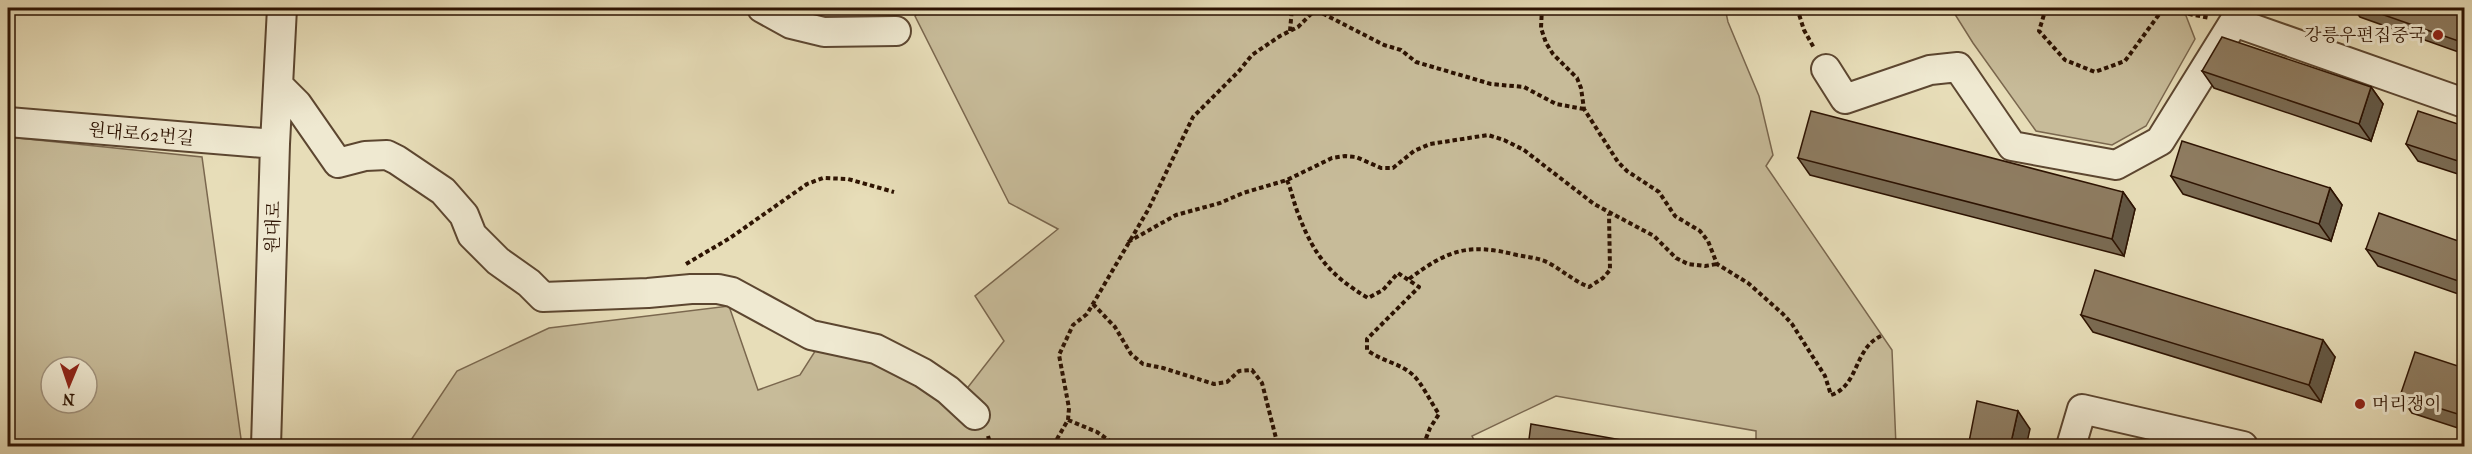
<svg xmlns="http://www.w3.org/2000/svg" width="2472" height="454" font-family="'IM FELL French Canon','Noto Serif KR',serif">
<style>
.green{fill:#c7bb99;stroke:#7a674e;stroke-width:1.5;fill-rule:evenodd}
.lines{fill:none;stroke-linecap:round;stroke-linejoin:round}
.minor-casing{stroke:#5c4630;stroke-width:32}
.path{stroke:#2d1302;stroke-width:4;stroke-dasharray:4.5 3;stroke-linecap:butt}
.minor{stroke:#efe9d1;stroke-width:28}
.wall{fill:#7a6b53;stroke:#2d1302;stroke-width:1.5}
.shaded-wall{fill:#635744;stroke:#2d1302;stroke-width:1.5}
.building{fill:#8e7c61;stroke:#2d1302;stroke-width:1.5}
.poi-dot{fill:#8f2418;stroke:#efe9d1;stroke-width:2}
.labels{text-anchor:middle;stroke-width:6;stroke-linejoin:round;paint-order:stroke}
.poi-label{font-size:18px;fill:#2d1302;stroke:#efe9d1;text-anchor:end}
.street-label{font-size:18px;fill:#2d1302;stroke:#efe9d1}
</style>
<rect width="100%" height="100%" fill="#e7ddb8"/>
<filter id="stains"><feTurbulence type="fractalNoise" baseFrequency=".00333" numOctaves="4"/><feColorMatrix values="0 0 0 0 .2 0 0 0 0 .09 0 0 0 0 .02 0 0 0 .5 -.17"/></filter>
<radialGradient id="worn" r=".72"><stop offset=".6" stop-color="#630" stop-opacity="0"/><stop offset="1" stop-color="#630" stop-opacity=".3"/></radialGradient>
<path class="green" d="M922,8h803l3,14 31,74 14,59 -7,11 126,184 4,96h-140v-15l-200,-35 -84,40 5,10h-1070l50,-75 92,-43 180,-22 29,84 42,-15 26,-41 132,66 46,-59 -29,-45 83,-67 -49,-26 -94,-187z
M1951,8h232l12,31 -49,87 -34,19 -76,-14 -63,-88z
M8,137l194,20 40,289h-234zM51,367h36v36h-36z"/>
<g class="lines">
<defs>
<path id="minor" d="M762,8l29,16 33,8 72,-1
M1826,69l19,30 85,-29 28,-3 54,79 104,19 44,-24 74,-119 230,81
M279,86l18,18 41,59 27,-7 22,-1 10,5 46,31 21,24 8,20 26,26 31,22 14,14 105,-4 43,-4h27l14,3 79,43 65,14 47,24 25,17 27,25
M8,122l267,22
M266,446l9,-302 7,-136
M2071,446l11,-37 161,37"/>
</defs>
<use href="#minor" class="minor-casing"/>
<path class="path" d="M1542,8l-1,20 5,15 7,11 24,24 4,10 3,21 34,53 9,9 32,21 16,24 25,15 8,10 9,23 31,19 35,31 9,10 33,52 6,19c28,-9 23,-47 50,-59
M1797,8l7,22 10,18
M2046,8l-7,23 26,29 30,12 30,-11 38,-52 47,9
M1316,10l68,35 17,5 15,12 75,22 33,3 32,17 28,5
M1290,31l2,-23
M1287,180c5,12 7,24 12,36 16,41 32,60 69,82l15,-8 15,-17 21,14 -52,52v11c14,11 33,13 46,25 9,8 18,28 26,39l-9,14 -7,18
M1128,242l48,-27 44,-12 23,-10 44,-13 45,-22 13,-2 11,1 25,11h12l21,-17 16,-7 58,-9 16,5 20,10 70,54 60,32 22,22 12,6 17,2 12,-2
M686,264l44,-26 77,-54 16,-6 25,1 46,13
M1409,279c40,-30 60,-36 108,-24 11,2 22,3 32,8 14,8 25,18 40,24l14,-9 7,-8 -1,-56
M1093,304l22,23 16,27 12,10 20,4 51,16 13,-2 12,-11 13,-1 10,13 16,63
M1068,420l29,12 20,14
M988,436l3,10
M1053,446l15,-26 1,-12 -10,-53 14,-30 14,-11 61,-104 45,-93 46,-46 13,-16 28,-19 18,-9 19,-19"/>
<use href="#minor" class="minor"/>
</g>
<path class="wall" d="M2353,8h111v46l-104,-37z
M2202,71l169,16 12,17 -12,37 -157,-53z
M2464,126v50l-46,-15 -12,-17z
M1798,158l325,34 12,17 -11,47 -314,-81z
M2171,176l159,12 12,17 -11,36 -148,-47z
M2464,243v53l-86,-30 -12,-17z
M2081,315l254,42 -14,45 -228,-70z
M2464,368v62l-52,-17 -12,-17z"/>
<path class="shaded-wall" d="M2371,87l12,17 -12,37 -12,-17z
M2330,188l12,17 -11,36 -12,-17z
M2123,192l12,17 -11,47 -12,-17z
M2323,340l12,17 -14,45 -12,-17z
M2018,411l12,18 -4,18h-16z"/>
<path class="building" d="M2364,8h100v35z
M2222,37l149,50 -12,37 -157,-53z
M1811,111l312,81 -11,47 -314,-81z
M2418,111l46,15v37l-58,-19z
M2182,141l148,47 -11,36 -148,-48z
M2379,213l85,30v40l-98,-34z
M2095,270l228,70 -14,45 -228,-70z
M2415,352l49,16v48l-64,-20z
M1977,401l41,10 -8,36h-42z
M1531,424l130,23h-133z"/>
<g class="poi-dot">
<circle cx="2438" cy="35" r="6"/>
<circle cx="2360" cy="404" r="6"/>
</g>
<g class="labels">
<g class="poi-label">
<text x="2426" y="41">강릉우편집중국</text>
<text x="2372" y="410" text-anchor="start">머리쟁이</text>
</g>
<g class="street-label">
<text transform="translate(141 134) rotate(5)" y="6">원대로62번길</text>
<text transform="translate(273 227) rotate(-88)" y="6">원대로</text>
</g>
</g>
<rect width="2472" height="454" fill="none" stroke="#e7ddb8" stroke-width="30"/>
<rect x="9" y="9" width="2454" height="436" fill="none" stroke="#2d1302" stroke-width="3"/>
<rect x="15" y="15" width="2442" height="424" fill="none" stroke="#2d1302" stroke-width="1.5"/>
<g transform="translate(69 385) rotate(182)"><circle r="28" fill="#efe9d1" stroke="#a1937e" stroke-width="1.5"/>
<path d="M0-4.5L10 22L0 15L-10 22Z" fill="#8f2418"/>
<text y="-9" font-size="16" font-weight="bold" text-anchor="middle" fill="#2d1302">N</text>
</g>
<rect width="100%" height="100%" filter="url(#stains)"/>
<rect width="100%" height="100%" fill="url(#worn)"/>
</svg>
